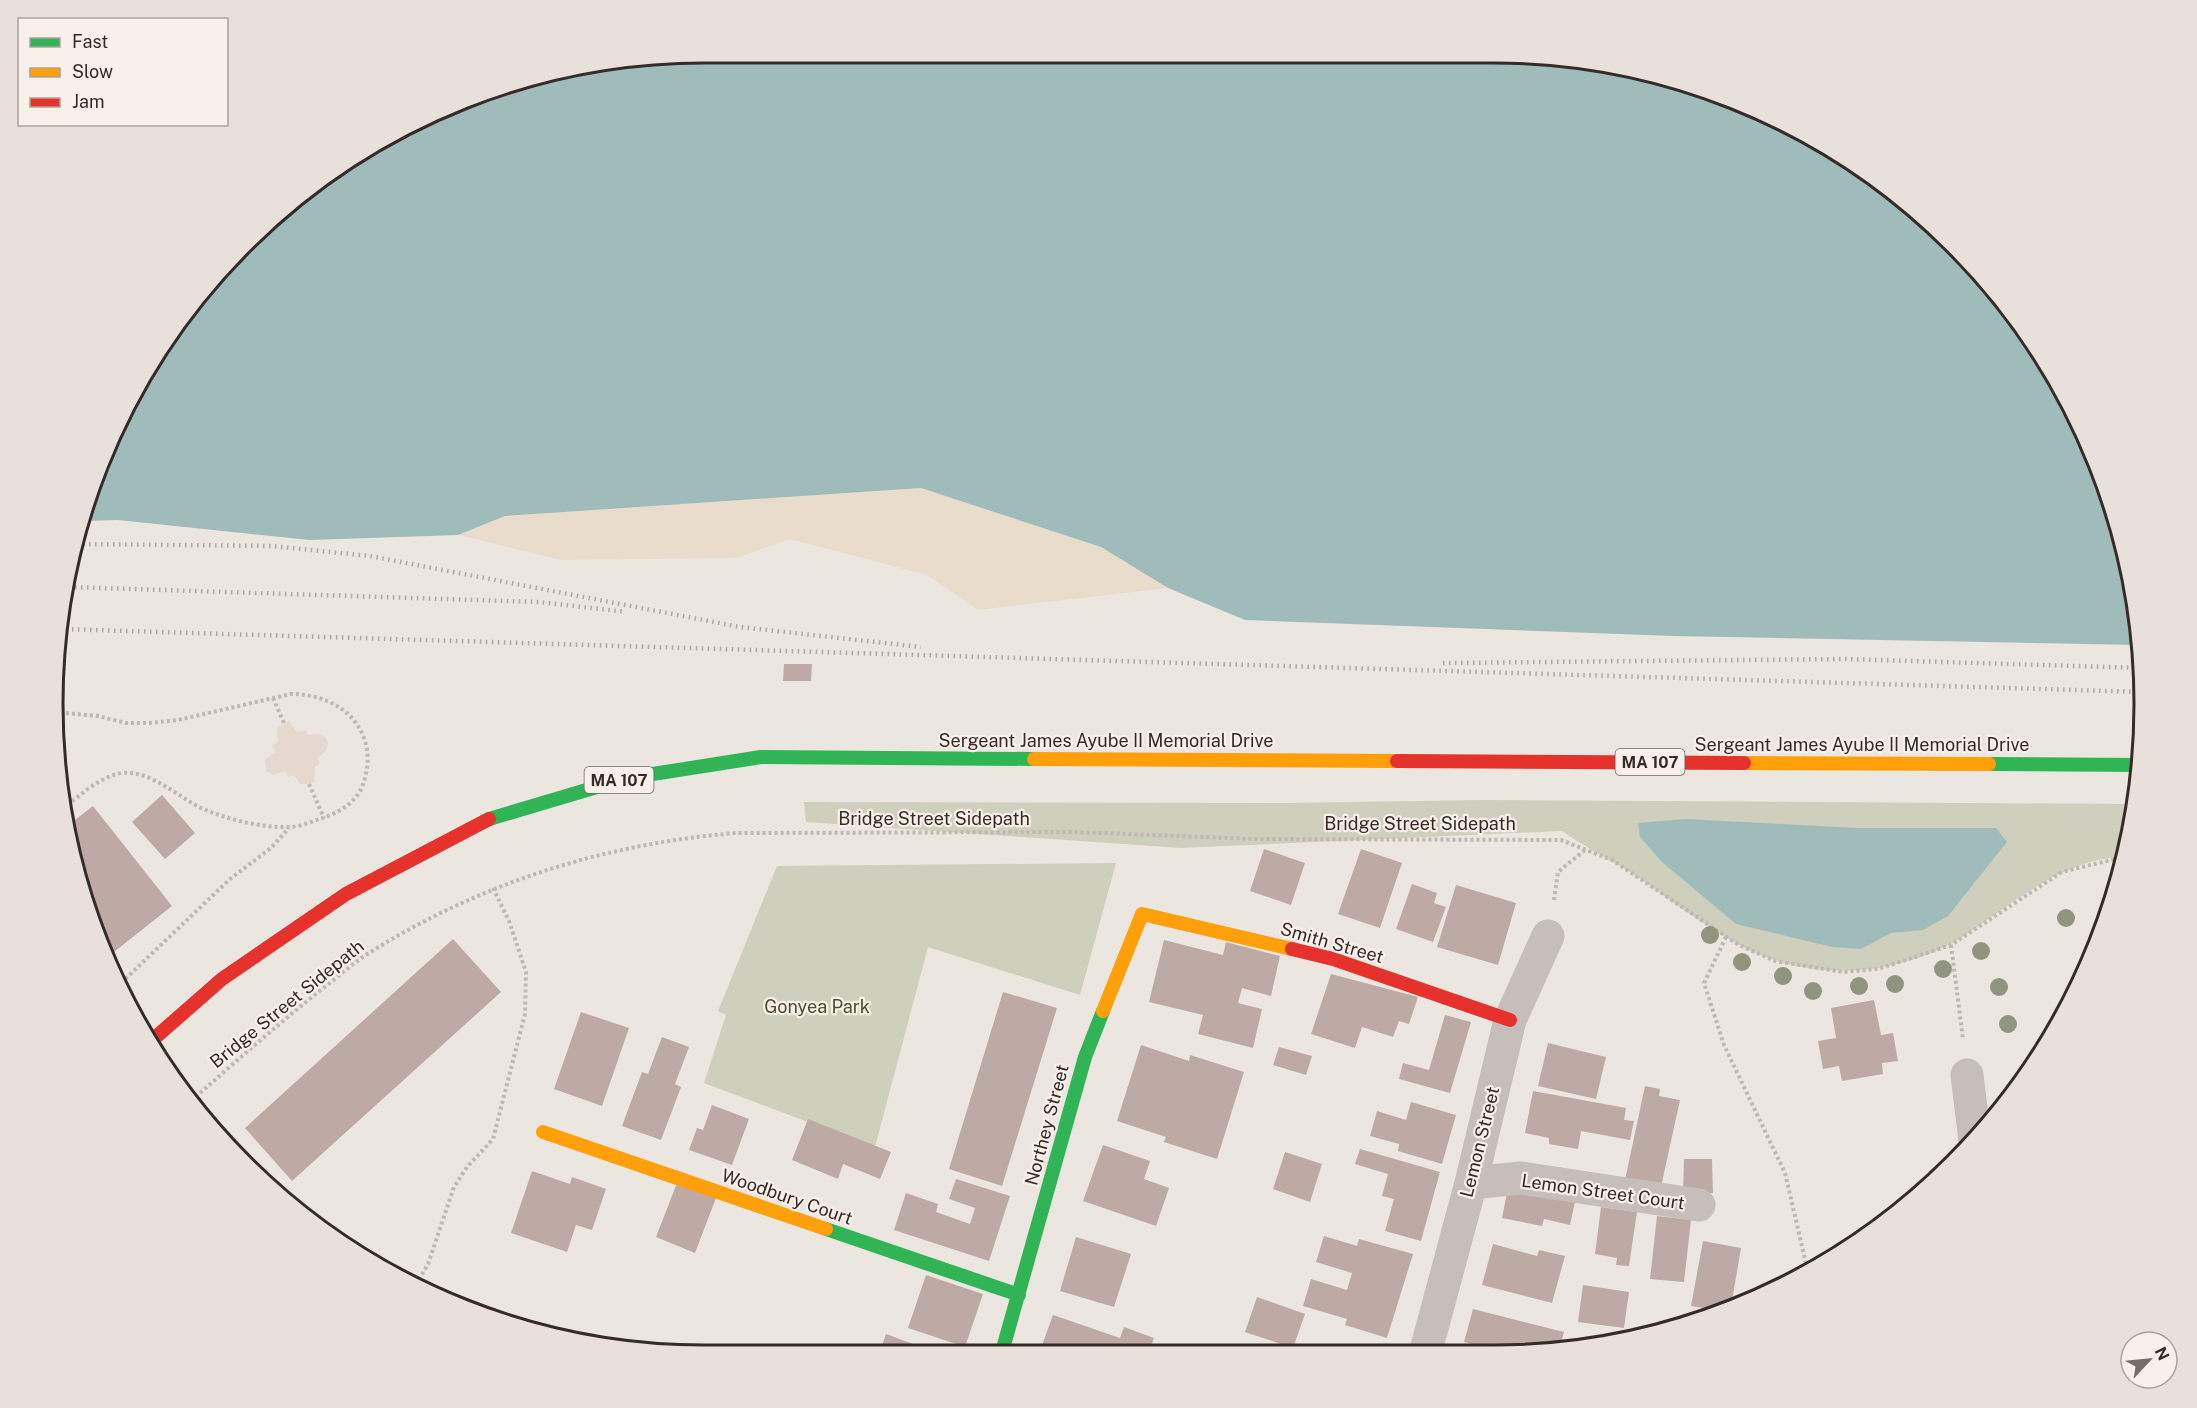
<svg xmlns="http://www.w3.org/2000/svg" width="2197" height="1408" font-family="'Public Sans',sans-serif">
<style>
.green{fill:#cecfbd}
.sand{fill:#eadcca}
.plaza{fill:#e5d9cf}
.water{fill:#a0bcba}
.building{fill:#beaaa4}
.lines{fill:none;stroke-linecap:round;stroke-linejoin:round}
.path{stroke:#beb7b3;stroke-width:4;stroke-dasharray:3 3;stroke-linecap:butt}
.street{stroke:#c5beba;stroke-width:33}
.fast{stroke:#30b455;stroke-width:14}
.slow{stroke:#ff9f0a;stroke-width:14}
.jam{stroke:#e5322d;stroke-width:14}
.rail{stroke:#ada7a4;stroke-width:4.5;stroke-dasharray:1.5 4.5;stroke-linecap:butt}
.tree{fill:#91947f}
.labels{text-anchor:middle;stroke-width:4.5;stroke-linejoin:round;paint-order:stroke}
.shield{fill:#f8f0e9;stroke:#706763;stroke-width:1.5}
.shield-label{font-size:16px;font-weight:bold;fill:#352c29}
.street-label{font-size:18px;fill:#352c29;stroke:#f8f0e9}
.park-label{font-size:18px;fill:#47512f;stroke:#f8f0e9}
.rim{fill:none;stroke:#352c29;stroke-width:3}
</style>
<rect width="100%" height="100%" fill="#ece6e1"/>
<path class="green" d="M1483,800l652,4 -12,53c-57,1 -108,44 -153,75 -68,46 -160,52 -233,12 -34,-19 -66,-44 -98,-66 -25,-17 -52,-29 -77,-47l-381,17 -375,-26 -2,-20 482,1z
M1116,863l-36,132 -152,-48 -53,200 -171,-64 22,-68 -8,-4 59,-145z"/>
<path class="sand" d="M922,488l179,59 67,41 -190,22 -51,-35 -137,-36 -53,19 -176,2 -103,-25 47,-19z"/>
<path class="plaza" d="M289,721l8,11 9,-2 2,5 11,-1 6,3 3,5 -1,7 -9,9 2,5 -5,4 -1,15 -5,2h-9l-6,-9 -6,2 -3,-6 -12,4 -7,-4 -1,-12 10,-7 -3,-6 6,-4 -1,-15z"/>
<path class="water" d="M619,58h959l84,17 119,45 141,94 88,93 67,109 45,119 18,110 -467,-9 -428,-16 -77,-32 -67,-41 -180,-59 -416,28 -47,19 -148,5 -192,-20 -36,1 5,-27 53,-115 47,-72 57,-64 98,-81 153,-75z
M1686,819l170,9h140l11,14 -59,74 -25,14 -32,3 -30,16 -29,-2 -96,-23 -75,-63 -21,-24 -2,-14z"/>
<path class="building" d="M784,664h28l-1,17h-28z
M162,795l33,38 -30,26 -33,-37z
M93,806l79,100 -63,50 -34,-84 -8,-46z
M1264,849l41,14 -14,42 -41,-14z
M1361,849l41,14 -22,65 -42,-14z
M1412,884l25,9 -3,10 12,4 -13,35 -37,-13z
M1456,885l60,18 -18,62 -61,-18z
M453,939l48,53 -209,189 -47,-53z
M1164,940l59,15 3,-13 54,14 -9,40 -29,-8 -4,15 24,6 -9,39 -55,-14 5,-19 -54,-13z
M1331,974l87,23 -9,27 -10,-3 -6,16 -31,-10 -7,21 -44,-14z
M1003,992l54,16 -55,178 -53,-17z
M1874,1000l7,35 12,-2 5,28 -16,2 1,11 -41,7 -3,-15 -16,3 -5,-28 18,-3 -5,-30z
M581,1012l48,16 -27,78 -48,-17z
M1445,1015l26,7 -21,71 -51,-14 4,-16 26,7z
M662,1037l27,10 -14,37 6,3 -20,53 -39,-14 20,-54 6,2z
M1548,1043l58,14 -10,42 -58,-13z
M1141,1045l48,16 1,-6 54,17 -27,87 -53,-17 2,-5 -49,-16z
M1279,1047l33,9 -6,19 -33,-10z
M1645,1086l15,3 -1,7 21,4 -19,87 -36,-7z
M1533,1091l93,17 -2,12 10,1 -4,19 -49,-9 -3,18 -29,-5v-6l-24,-5z
M1411,1102l45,13 -14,49 -44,-13 1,-7 -29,-8 7,-25 29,9z
M712,1105l37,14 -17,46 -43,-15 8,-22 6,2z
M808,1119l83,33 -11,27 -37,-15 -5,15 -46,-19z
M1103,1145l47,16 -6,18 25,9 -13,38 -73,-25z
M1360,1149l80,23 -19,69 -36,-10 9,-32 -12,-3 6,-22 -33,-10z
M1285,1152l37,12 -12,38 -37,-13z
M1684,1159h28l1,34h-30z
M532,1171l38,13 2,-7 34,12 -14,41 -16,-5 -9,27 -56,-19z
M956,1179l54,17 -21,65 -95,-31 12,-37 32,11 -2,8 34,12 5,-16 -26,-9z
M677,1183l39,15 -21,55 -39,-16z
M1508,1188l67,14 -5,23 -26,-6 -2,7 -40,-8z
M1601,1207l36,5 -8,54 -13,-1 1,-7 -22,-4z
M1657,1216l34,4 -7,62 -34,-3z
M1324,1236l33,10 2,-7 54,15 -26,84 -42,-13 2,-6 -44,-13 8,-27 36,11 5,-17 -36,-11z
M1076,1237l55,17 -17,53 -54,-16z
M1703,1241l38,7 -10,59 -11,4 -29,-5z
M1493,1244l44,12 2,-6 26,6 -13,47 -70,-18z
M926,1275l57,19 -18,53 -57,-19z
M1583,1285l46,7 -5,36 -46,-6z
M1257,1297l48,17 -12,34 -48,-16z
M1473,1309l91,23 -5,18 -48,4 -47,-12z
M1053,1315l67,23 4,-11 30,11 -5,14h-96l-12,-4z
M886,1334l30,11 -3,6h-33z"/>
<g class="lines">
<path class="path" d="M273,698l11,25
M54,712l44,4 28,7h23l29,-3 113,-26c31,0 62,14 73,44 6,17 4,33 -2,49 -7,17 -26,27 -42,32 -10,3 -21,8 -31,8 -28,1 -63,-8 -88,-19 -24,-12 -51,-38 -79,-35 -21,3 -42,22 -58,35
M309,784l15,34
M1554,900l4,-28 28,-23
M1726,937l-22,46 20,62 61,128 23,99
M1951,945l12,94
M121,983l109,-104 41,-31 18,-20
M191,1101c43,-38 86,-76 131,-112 16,-12 31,-26 47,-36 111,-70 238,-110 368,-120l336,-1 183,7 305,1 51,20 127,85 36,16 68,11 35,-3 73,-24 111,-73 61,-15
M416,1285l12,-21 26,-77 13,-20 26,-28 32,-125 1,-42 -17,-51 -16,-33"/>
<path class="street" d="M1967,1075l8,66
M1471,1183l50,-5 178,27
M1425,1354l46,-171 39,-163 38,-84"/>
<path class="fast" d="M1989,764l151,1
M489,819l138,-41 134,-21 273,2
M826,1229l193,66
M1002,1352l83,-295 18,-46"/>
<path class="slow" d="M1034,759l363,2
M1744,763l245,1
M1103,1011l39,-97 150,35
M543,1132l283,97"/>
<path class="jam" d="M1397,761l347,2
M1292,949l41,10 177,61
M149,1043l73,-64 124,-85 143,-75"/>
<path class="rail" d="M77,544l195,2 98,10 370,71 181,20
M69,587l470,15 87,10
M60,629l2082,63
M1443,663l401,-4 299,9"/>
</g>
<g class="tree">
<circle cx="2066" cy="918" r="9"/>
<circle cx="1710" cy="935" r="9"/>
<circle cx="1981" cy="951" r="9"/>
<circle cx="1742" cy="962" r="9"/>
<circle cx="1943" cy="969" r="9"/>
<circle cx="1783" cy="976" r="9"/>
<circle cx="1895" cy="984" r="9"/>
<circle cx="1859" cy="986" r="9"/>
<circle cx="1999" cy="987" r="9"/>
<circle cx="1813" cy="991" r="9"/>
<circle cx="2008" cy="1024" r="9"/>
</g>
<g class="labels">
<g class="shield">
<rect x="1615.5" y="749" width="69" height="26" rx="4.5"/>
<rect x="584.5" y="767" width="69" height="26" rx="4.5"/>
</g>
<g class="shield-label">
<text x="1650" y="768">MA 107</text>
<text x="619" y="786">MA 107</text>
</g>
<g class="street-label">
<text x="1106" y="747">Sergeant James Ayube II Memorial Drive</text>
<text x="1862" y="751">Sergeant James Ayube II Memorial Drive</text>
<text x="934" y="825">Bridge Street Sidepath</text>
<text x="1420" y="830">Bridge Street Sidepath</text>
<text transform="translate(1332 943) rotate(16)" y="6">Smith Street</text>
<text transform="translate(287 1004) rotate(-39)" y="6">Bridge Street Sidepath</text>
<text transform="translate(1047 1125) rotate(-75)" y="6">Northey Street</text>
<text transform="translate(1480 1142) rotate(-76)" y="6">Lemon Street</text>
<text transform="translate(1603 1192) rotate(8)" y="6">Lemon Street Court</text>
<text transform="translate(787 1197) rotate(19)" y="6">Woodbury Court</text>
</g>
<g class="park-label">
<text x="817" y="1013">Gonyea Park</text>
</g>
</g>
<path d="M0 0H2197V1408H0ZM704 63H1493A641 641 0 0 1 2134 704V704A641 641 0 0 1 1493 1345H704A641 641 0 0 1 63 704V704A641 641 0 0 1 704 63Z" fill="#e8e0da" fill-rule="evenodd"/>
<path class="rim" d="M704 63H1493A641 641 0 0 1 2134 704V704A641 641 0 0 1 1493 1345H704A641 641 0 0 1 63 704V704A641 641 0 0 1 704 63Z"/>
<rect x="18" y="18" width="210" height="108" fill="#f8f0e9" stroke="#aaa29c" stroke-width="1.5"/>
<rect x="30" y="38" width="30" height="9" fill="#30b455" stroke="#aaa29c" stroke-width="1.5"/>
<text x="72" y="48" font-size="18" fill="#352c29">Fast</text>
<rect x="30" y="68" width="30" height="9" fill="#ff9f0a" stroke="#aaa29c" stroke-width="1.5"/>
<text x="72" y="78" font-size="18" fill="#352c29">Slow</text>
<rect x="30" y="98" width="30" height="9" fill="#e5322d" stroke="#aaa29c" stroke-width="1.5"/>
<text x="72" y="108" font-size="18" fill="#352c29">Jam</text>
<g transform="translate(2149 1360) rotate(64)"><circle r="28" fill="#f8f0e9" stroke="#aaa29c" stroke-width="1.5"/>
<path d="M0-4.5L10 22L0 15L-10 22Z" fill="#756d69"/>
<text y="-9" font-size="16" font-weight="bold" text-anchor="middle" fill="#352c29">N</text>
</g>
</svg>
